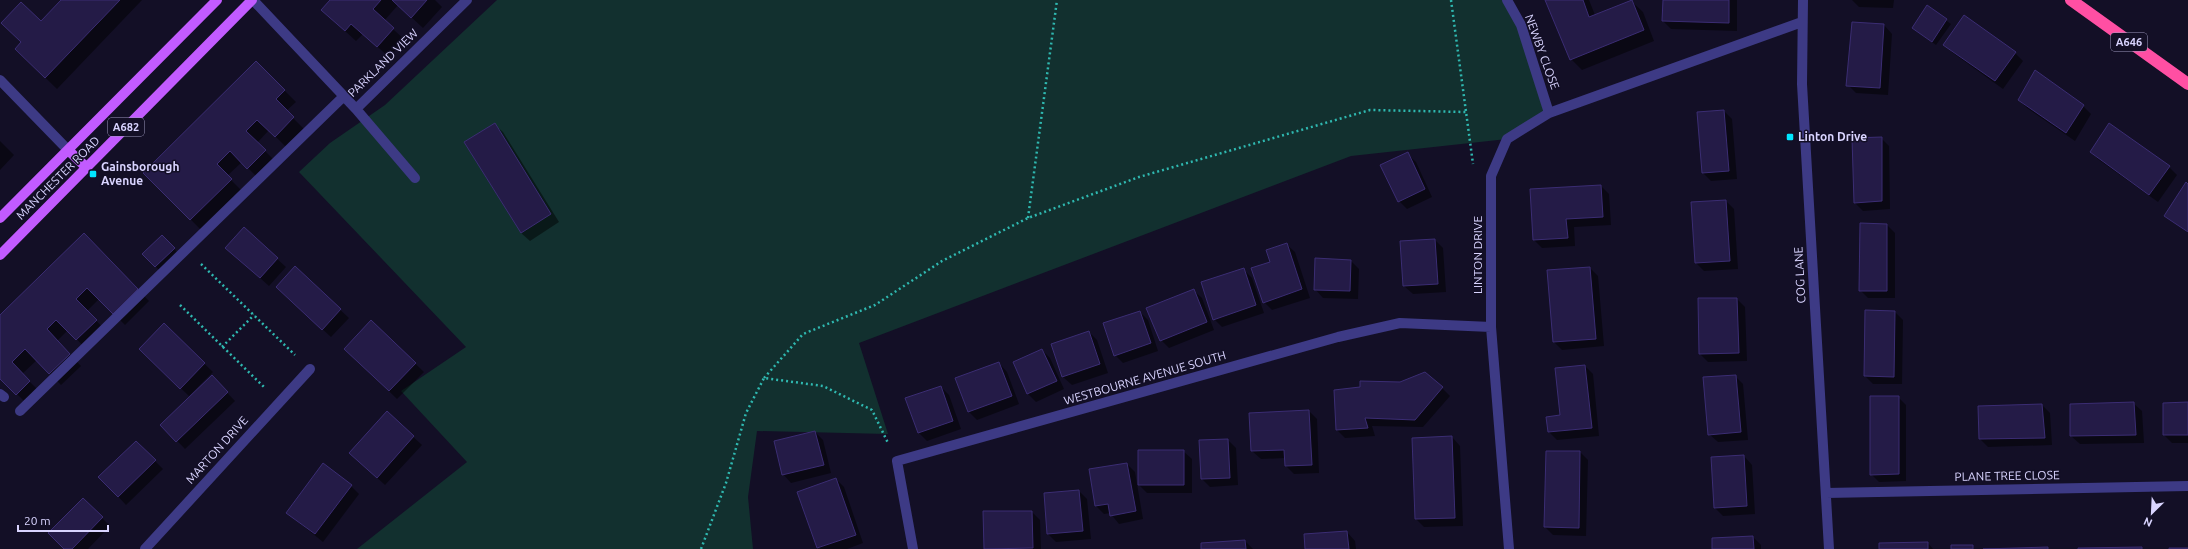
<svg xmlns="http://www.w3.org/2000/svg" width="2188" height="549" font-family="Ubuntu,sans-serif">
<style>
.green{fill:#12302f}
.shadow{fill:#0007}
.building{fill:#241b47;stroke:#3b2d73}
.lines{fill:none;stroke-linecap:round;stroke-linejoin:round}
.path{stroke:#2fb8b0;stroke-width:2.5;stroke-dasharray:2 3;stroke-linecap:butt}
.minor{stroke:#3d3a85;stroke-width:10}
.major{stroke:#c25bff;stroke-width:10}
.highway{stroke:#ff4fa3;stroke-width:12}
.poi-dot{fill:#00e5ff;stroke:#130f26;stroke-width:1.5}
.labels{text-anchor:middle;stroke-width:3;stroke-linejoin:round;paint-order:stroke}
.shield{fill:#130f26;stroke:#9e99be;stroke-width:1}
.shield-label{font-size:11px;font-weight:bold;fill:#d9d4ff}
.street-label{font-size:12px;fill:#d9d4ff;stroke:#130f26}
.poi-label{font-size:12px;font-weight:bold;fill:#d9d4ff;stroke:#130f26;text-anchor:start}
</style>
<rect width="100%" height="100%" fill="#130f26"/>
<path class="green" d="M497,0h1010l42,113 -42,26 -156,17 -492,187 29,91 -131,-3 -9,66 5,52h-396l110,-87 -66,-71 65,-44 -167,-175 31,-29 55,-38z"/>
<path class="shadow" d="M63,0h79l-85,89 -41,-40z
M332,0h103l7,7 -19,21 -25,-23 -14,16 21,19 -16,17 -26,-23 -7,7 -22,-20z
M1546,0h43l6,15 36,-14 12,11 11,29 -72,29 -11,-11z
M1664,0h73v31l-66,-2 -8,-8z
M1852,0h42l-1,8 -34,-1z
M1927,7l24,17 -15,21 -23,-17z
M1965,16l50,37 8,8 -20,28 -50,-36 -8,-8z
M1884,25l8,9 -4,61 -32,-2 -8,-8z
M256,62l40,40 -10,9 18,18 -18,18 -17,-17 -12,13 19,19 -17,17 -17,-17 -15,14 15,15 -40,40 -57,-58z
M2019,100l64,6 8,8 -16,27 -48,-33z
M1724,111l8,8 5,60 -26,2 -8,-8z
M494,124l9,8 56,90 -29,19 -9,-8z
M1881,138l8,8 1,63 -27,2 -8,-8z
M0,141l14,14 -14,15z
M2091,152l78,15 8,8 -19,27 -59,-42z
M1407,154l9,8 16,35 -25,12 -8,-8z
M2188,185v48l-22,-17z
M1601,186l8,8 2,31 -37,2 1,19 -33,2 -8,-8 -3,-50z
M1726,201l8,8 4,60 -34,2 -8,-8z
M1887,225l8,8v65h-27l-8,-8z
M244,229l42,38 -17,19 -42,-38z
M84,235l65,66 -24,24 -26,-26 -12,12 20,21 -19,19 -20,-21 -11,11 24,25 -20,19 -24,-25 -15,14 19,19 -13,12 -28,-28v-60z
M162,236l16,17 -18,18 -16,-17z
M1435,240l8,8 3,44 -33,2 -9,-8z
M1286,244l9,8 15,46 -38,12 -8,-8 7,-39z
M1316,259l35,2 8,8 -1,30 -35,-1 -8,-9z
M295,268l54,50 -18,19 -46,-42z
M1590,268l8,8 6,70 -42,4 -8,-8z
M1244,270l8,8 12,35 -42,14 -8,-8z
M1193,290l9,8 12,32 -45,18 -8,-8z
M1699,299h38l8,8 2,54 -39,1 -8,-8z
M1140,312l8,8 10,31 -35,12 -8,-8z
M1895,312l8,8 -1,64h-29l-8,-8z
M371,321l53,51 -27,27 -52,-51z
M164,325l49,47 -24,24 -49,-47z
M1089,332l8,8 11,33 -36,12 -9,-8 -11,-33z
M1042,350l8,8 14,31 -28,13 -8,-8 -14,-31z
M999,363l8,9 12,32 -42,16 -8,-8 -12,-33z
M1585,366l8,8 6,62 -42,4 -8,-8 12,-16z
M1735,376l8,8 5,56 -30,2 -9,-8z
M212,377l23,24 -50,48 -23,-24z
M941,387l8,8 12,34 -34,12 -9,-9z
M1442,388l8,8 -27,31 -51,-1 3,10 -30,2 -8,-8 -2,-39z
M1898,397l8,8v76l-27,1 -8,-8z
M2133,403l9,8 2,32 -64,1 -9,-8v-31z
M2188,403v40h-16l-8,-8v-31z
M2042,405l8,8 2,32 -64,2 -8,-8z
M1309,411l8,8 2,54 -25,1 -8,-8 -1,-8 -24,1 -9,-8 -2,-38z
M387,413l35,32 -37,40 -35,-32z
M815,432l8,8 8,33 -40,10 -8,-9z
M1452,437l8,9 3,80 -39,1 -8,-8z
M1228,440l8,8 2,37 -28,2 -8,-8z
M136,442l27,27 -37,36 -26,-28z
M1183,451l9,8v34h-45l-8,-8z
M1580,452l8,8 -2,76 -33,-1 -8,-8z
M1744,456l8,9 3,49 -32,2 -8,-8z
M1127,464l8,8 8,47 -24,5 -9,-11 -6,1 -8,-8z
M836,479l8,8 19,56 -16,6h-27l-21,-57z
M351,486l8,8 -36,48 -36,-29z
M1079,491l8,8 4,40 -35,3 -8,-8 -3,-40z
M83,499l27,27 -22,23h-22z
M1032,512l8,8 1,29 -56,-1z
M1347,532l8,9 1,8h-50z
M1753,537l8,8v4h-48z
M1245,541l8,8h-51z
M1928,543l5,6h-53z"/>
<path class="building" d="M61,0h59l-75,78 -30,-29 6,-7 -20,-19 20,-21 20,19z
M330,0h51l-8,9 21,19 -17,19 -26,-23 -6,7 -24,-21z
M392,0h35l-16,18z
M1545,0h38l6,17 43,-17 12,30 -74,30z
M1663,0h66v23l-67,-2z
M1927,5l20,14 -15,23 -20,-14z
M1964,15l52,37 -21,29 -52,-36z
M1852,22l32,2 -4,64 -34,-2z
M256,61l29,29 -9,9 18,18 -19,20 -18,-17 -11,11 20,19 -19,19 -17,-18 -13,13 15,15 -42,41 -47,-47z
M2035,70l49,35 -18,28 -48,-33z
M1724,110l5,61 -27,2 -5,-61z
M495,123l56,91 -30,19 -57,-91z
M2109,123l61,43 -21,29 -59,-43z
M1882,137v64l-28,2 -2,-65z
M1408,152l17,37 -27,13 -18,-37z
M2186,182l2,2v48l-24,-16z
M1601,185l2,32 -37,2 2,19 -35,2 -3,-51z
M1726,200l4,61 -35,2 -4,-61z
M1860,223l27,1v67h-28z
M244,227l34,31 -18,20 -35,-30z
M84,233l54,56 -25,25 -26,-26 -11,11 21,21 -21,20 -20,-20 -9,9 23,25 -21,20 -24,-25 -13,13 18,19 -14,14 -16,-16v-64z
M162,235l13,13 -20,19 -13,-13z
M1435,239l3,45 -35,2 -3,-45z
M1287,243l15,46 -39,14 -12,-35 19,-6 -4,-12z
M1315,258l36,2 -1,31 -36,-1z
M295,266l46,43 -19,21 -46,-43z
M1590,267l6,72 -43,3 -6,-72z
M1244,268l12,37 -43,15 -12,-38z
M1194,289l13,33 -47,19 -14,-33z
M1698,298h39l2,55 -40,1z
M1865,310l30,1 -1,66 -30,-1z
M1140,311l11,32 -37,13 -11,-33z
M371,320l45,43 -27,28 -45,-42z
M164,323l41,40 -25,26 -41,-40z
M1089,331l11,33 -38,13 -11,-33z
M1042,349l15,32 -30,13 -14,-32z
M999,362l13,34 -44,16 -13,-34z
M1585,365l7,63 -44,4 -2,-15 14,-2 -5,-47z
M1425,372l18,15 -28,33 -50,-2 3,10 -32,2 -2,-40 26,-3v-6l40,1z
M212,375l16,17 -52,50 -16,-17z
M1736,375l5,57 -33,3 -5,-58z
M941,386l12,35 -35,12 -13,-35z
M1870,396h29v78l-29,1z
M2134,402l2,33 -66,1v-32z
M2188,402v33h-25v-32z
M2042,404l3,34 -66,1 -1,-33z
M1309,410l3,55 -27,1 -1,-16 -33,1 -2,-38z
M387,411l27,25 -37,42 -28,-25z
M815,431l9,34 -42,10 -8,-34z
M1452,436l3,82 -40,1 -3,-81z
M1228,439l2,39 -29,1 -2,-39z
M136,441l20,19 -38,37 -20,-20z
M1138,450h46v35h-46z
M1546,451h34l-1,77 -35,-1z
M1744,455l3,51 -33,2 -3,-51z
M323,463l29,22 -37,49 -29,-21z
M1127,463l9,48 -26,5 -2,-12 -13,2 -6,-37z
M836,478l20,57 -39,13 -20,-56z
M1079,490l4,41 -36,3 -3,-41z
M83,498l20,19 -31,32h-8l-16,-16z
M983,511h49l1,37 -49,1z
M1347,531l2,18h-44l-1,-15z
M1753,536l1,13h-42v-11z
M1245,540l1,9h-45v-6z
M1928,542v7h-49v-6z
M1951,545h22v4h-22z
M2048,547v2h-65z
M2142,547v2h-64v-1z
M2169,548h19v1h-19z"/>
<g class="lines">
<path class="path" d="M1451,0l22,164
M1028,218l29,-218
M201,264l94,91
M180,305l84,82
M222,347l32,-32
M764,378l39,-44 72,-29 67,-44 86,-43 111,-41 231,-67 96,2
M701,549l25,-66 20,-70 18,-35 59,8 49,24 16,33"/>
<path class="minor" d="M253,0l103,109 111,-109
M1507,0l14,25 28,88
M1803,0l-1,84 27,465
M0,80l68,70
M356,109l59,69
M0,394l4,3
M20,411l324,-315
M1826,493l362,-7
M145,549l165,-180
M913,549l-16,-88 441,-124 62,-14 91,4
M1509,549l-18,-222v-151l16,-37 42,-26 253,-91"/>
<path class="major" d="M68,150l18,17
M0,218l217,-218
M0,255l252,-255"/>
<path class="highway" d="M2071,0l117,84"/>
</g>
<g class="poi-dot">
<rect x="1786" y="133" width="8" height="8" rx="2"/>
<rect x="89" y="170" width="8" height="8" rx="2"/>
</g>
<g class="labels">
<g class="shield">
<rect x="2111" y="33" width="36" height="18" rx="3"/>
<rect x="108" y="118" width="36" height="18" rx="3"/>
</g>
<g class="shield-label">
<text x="2129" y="46">A646</text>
<text x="126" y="131">A682</text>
</g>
<g class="street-label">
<text transform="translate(1542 52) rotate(70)" y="4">NEWBY CLOSE</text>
<text transform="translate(383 63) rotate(-44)" y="4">PARKLAND VIEW</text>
<text transform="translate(58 178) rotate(-45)" y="4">MANCHESTER ROAD</text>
<text transform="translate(1478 255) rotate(-90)" y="4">LINTON DRIVE</text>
<text transform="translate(1800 275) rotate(-93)" y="4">COG LANE</text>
<text transform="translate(1145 378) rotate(-16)" y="4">WESTBOURNE AVENUE SOUTH</text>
<text transform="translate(217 450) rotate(-48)" y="4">MARTON DRIVE</text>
<text transform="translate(2007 476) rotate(-1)" y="4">PLANE TREE CLOSE</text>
</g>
<g class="poi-label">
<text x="1798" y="141">Linton Drive</text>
<text x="101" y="171">Gainsborough<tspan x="101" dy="14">Avenue</tspan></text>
</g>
</g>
<g transform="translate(2152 513) rotate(204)" stroke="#130f26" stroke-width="3" paint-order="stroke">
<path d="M0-3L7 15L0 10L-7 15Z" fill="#d9d4ff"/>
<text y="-6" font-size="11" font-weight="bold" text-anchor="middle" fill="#d9d4ff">N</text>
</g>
<path d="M18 525v6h90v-6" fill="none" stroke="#d9d4ff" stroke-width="2"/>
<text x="24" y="525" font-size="12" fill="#d9d4ff" stroke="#130f26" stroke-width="3" paint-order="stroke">20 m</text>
</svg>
